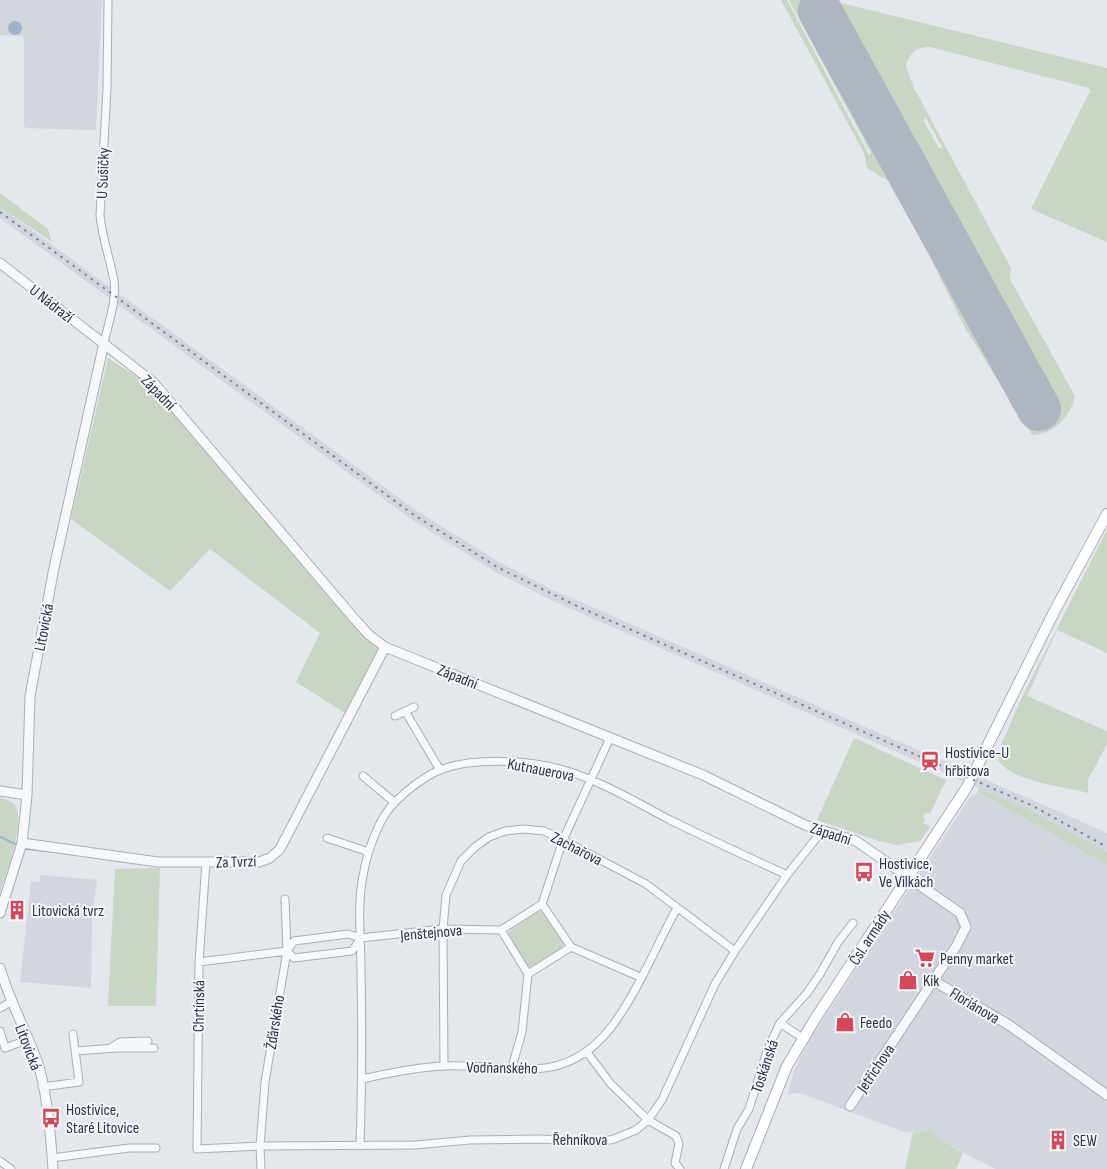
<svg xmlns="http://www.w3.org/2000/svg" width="1107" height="1169" font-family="'Sofia Sans Condensed',sans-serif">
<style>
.built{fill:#d2d6de}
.green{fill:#c9d6c5;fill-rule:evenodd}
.water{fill:#9fb4cc}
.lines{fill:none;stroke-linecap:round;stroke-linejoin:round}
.stream{stroke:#9fb4cc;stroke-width:2}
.runway{stroke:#b0b6c1;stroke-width:44}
.minor-casing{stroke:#a9aeb7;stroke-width:9}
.tertiary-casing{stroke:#a9aeb7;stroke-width:11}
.secondary-casing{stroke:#a9aeb7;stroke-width:12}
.minor{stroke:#f7f8fa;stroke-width:7}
.tertiary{stroke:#f7f8fa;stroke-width:9}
.secondary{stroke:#fff;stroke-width:10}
.rail{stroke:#7d8696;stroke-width:2;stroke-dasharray:2.5 5;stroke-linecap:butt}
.labels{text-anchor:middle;stroke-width:4;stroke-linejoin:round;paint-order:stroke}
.street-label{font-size:16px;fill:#2b3445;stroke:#f4f6f9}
.poi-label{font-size:16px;fill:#2b3445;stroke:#f4f6f9;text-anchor:start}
</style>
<rect width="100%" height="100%" fill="#e4e7ec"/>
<path class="built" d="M0,0h102l-6,130 -70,-2 -2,-2v-87l-2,-3 -22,-1z
M0,207l417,304 82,51 54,28 554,243v19l-76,-41 -482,-212 -55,-28 -83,-52 -411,-301z
M978,792l129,73v304h-111l-27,-13 -40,-25 -25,1 -104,-39 -12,1 6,-24 16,-31 160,-242z
M40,875l57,5 -5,40 -1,68 -71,-6 11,-101 9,1z"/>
<path class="green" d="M781,0h6l82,155 2,-2 -82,-153h40l278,68v174l-76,-33 59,-118 -1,-3 -159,-41c-13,-1 -22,7 -24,20l8,21 97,180 -1,11 65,117c-5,21 -20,38 -43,39l-67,-107 -38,-77 -39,-70 -21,-13 -3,-15zM925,116l17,31v1l-4,-1 -14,-26z
M0,193l48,36 4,13 -52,-35z
M108,358l35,23 33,34 183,216 20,17 -34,65 -49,-31 24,-49 -110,-84 -40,42 -99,-72z
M1107,530v123l-50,-23 -30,66 80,35v13l-19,36v13c-26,-7 -74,-11 -90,-32l3,-16 22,-50z
M854,738l92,42 -16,34 -5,-1 -2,3 2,4 -2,3 7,4 -10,14 -24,4 -17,-4 -62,-21z
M979,788l52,23 76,41v13l-129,-73z
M0,797c4,2 11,4 14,7 13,14 -8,71 -14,88z
M160,868l-4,138h-48l7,-137z
M540,910l24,31 -2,8 -32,18 -4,-2 -18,-33z
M929,1131l34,22 -7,16h-51l8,-37z"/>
<path class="water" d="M8 28a7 7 0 1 1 14 0a7 7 0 1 1-14 0Z"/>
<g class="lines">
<path class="stream" d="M0,837l15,7
M26,849l31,3"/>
<path class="runway" d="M820,11l219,398"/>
<defs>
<path id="minor" d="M104,343c4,-19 13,-43 10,-62 -4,-23 -12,-43 -14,-66l7,-127 1,-88
M405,711l35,59
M395,716l19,-9
M363,776l31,26
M327,838l42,14
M206,862l-7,100 -2,187 63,-3 155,-1 55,-5 71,-1 59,3 14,-3 22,-9 12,-10 14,-20 53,-116 20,-33 52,-76 35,-44
M542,904l29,43 -43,27 -27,-44z
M542,904l21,-64 47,-102
M571,947l69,30
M287,951l7,7 58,-7 9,-13
M199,962l88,-11 7,-10 54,-7 13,4 82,-9 58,1
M0,1008l11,-6
M780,1023l24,16
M0,1031l5,17 22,-8
M112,1047l8,-5 28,-1
M76,1051l40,-3h38
M587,1052l23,31 38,37 28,16 3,8 -4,19 5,6
M444,1066l-1,-137 3,-34 15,-34 14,-14 14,-10 16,-6 18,-2 21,2 19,9 83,44 89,67
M512,1067l10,-35 6,-58
M362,1079c27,-6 55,-12 82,-13 66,-3 116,23 165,-36 27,-34 47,-84 68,-122
M42,1087l37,-5 -6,-48
M360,1146c2,-59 2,-117 1,-176 0,-31 -4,-64 2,-94 4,-24 15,-57 32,-74 12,-12 30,-26 45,-32 34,-13 89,-10 124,0 37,11 72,32 106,50 39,19 78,37 117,55
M52,1158l77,-10h27
M0,1161l11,8
M261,1169l-1,-23 5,-64 22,-131 -2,-52
M724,1169l13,-40 12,-20 18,-58 13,-28 27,-30 13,-19 18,-32 15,-19"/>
<path id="tertiary" d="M0,263l153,119 199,234 16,18 17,13 318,128 102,50 51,16 104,72 6,14 -9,18 -107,161
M0,791l27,4
M22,843l136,19h101l11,-4 10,-9 105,-202
M0,913l22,-70 5,-48 3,-99 24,-128 50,-225
M0,968c9,31 24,59 36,90 11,28 15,80 17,111
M934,981l75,44 98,70"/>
<path id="secondary" d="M746,1169l41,-103 28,-47 152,-232 88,-177 52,-96"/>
</defs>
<use href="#minor" class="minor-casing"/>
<use href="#tertiary" class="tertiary-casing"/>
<use href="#secondary" class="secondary-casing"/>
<use href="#minor" class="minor"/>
<use href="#tertiary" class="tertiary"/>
<use href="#secondary" class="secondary"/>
<path class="rail" d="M0,212l414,303 83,52 82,40 454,199 74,41"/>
</g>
<defs>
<symbol id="station-bare" viewBox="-9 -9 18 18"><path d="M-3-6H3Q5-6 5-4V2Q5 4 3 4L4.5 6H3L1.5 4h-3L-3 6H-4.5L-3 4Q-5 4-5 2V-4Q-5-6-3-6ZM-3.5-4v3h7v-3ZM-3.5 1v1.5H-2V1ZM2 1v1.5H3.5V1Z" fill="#d1495b" stroke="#f4f6f9" stroke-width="2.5" paint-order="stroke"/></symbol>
<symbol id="bus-bare" viewBox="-9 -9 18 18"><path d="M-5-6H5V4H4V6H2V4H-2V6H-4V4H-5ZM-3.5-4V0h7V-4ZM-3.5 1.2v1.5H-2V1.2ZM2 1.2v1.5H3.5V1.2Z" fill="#d1495b" stroke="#f4f6f9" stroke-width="2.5" paint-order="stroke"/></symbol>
<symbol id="building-bare" viewBox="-9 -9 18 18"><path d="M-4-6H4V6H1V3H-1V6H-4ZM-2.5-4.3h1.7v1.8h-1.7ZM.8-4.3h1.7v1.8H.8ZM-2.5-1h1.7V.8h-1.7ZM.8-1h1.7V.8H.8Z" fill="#d1495b" stroke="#f4f6f9" stroke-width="2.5" paint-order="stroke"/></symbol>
<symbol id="supermarket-bare" viewBox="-9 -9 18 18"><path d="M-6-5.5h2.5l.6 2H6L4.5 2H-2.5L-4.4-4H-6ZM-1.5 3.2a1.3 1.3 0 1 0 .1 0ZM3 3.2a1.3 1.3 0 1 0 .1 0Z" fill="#d1495b" stroke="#f4f6f9" stroke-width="2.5" paint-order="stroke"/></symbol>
<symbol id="shop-bare" viewBox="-9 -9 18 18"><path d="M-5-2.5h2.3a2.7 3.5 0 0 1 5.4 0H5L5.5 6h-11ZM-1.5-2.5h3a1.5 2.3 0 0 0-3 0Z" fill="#d1495b" stroke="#f4f6f9" stroke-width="2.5" paint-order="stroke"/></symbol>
</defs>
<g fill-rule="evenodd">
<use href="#station-bare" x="916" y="747" width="28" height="28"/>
<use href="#bus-bare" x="850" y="858" width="28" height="28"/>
<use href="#building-bare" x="3" y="896" width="28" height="28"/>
<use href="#supermarket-bare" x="911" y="944" width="28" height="28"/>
<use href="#shop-bare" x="894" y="966" width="28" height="28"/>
<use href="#shop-bare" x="831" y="1008" width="28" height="28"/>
<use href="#bus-bare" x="37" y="1104" width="28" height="28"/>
<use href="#building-bare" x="1044" y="1126" width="28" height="28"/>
</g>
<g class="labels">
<g class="street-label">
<text transform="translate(102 173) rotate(-88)" y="6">U Sušičky</text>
<text transform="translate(52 303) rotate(38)" y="6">U Nádraží</text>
<text transform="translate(159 392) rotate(46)" y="6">Západní</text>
<text transform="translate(43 627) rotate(-79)" y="6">Litovická</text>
<text transform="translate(458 676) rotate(22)" y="6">Západní</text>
<text transform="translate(541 769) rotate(11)" y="6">Kutnauerova</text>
<text transform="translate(831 833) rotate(18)" y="6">Západní</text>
<text transform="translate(577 848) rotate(27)" y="6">Zachařova</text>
<text transform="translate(236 861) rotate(-2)" y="6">Za Tvrzí</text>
<text transform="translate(431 932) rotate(-5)" y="6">Jenštejnova</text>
<text transform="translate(869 937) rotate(-57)" y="6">Čsl. armády</text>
<text transform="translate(975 1005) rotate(31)" y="6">Floriánova</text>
<text transform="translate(198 1006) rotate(-89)" y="6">Chrtínská</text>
<text transform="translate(274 1022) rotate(-81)" y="6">Žďárského</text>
<text transform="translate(29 1047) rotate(69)" y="6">Litovická</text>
<text transform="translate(764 1066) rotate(-71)" y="6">Toskánská</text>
<text transform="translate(502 1067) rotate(1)" y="6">Vodňanského</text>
<text transform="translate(875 1068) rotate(-56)" y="6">Jetřichova</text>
<text x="580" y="1145">Řehníkova</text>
</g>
<g class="poi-label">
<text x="945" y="758">Hostivice-U<tspan x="945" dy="18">hřbitova</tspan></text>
<text x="879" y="869">Hostivice,<tspan x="879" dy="18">Ve Vilkách</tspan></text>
<text x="32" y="916">Litovická tvrz</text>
<text x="940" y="964">Penny market</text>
<text x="923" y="986">Kik</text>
<text x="860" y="1028">Feedo</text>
<text x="66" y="1115">Hostivice,<tspan x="66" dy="18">Staré Litovice</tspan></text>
<text x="1073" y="1146">SEW</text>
</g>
</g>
</svg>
